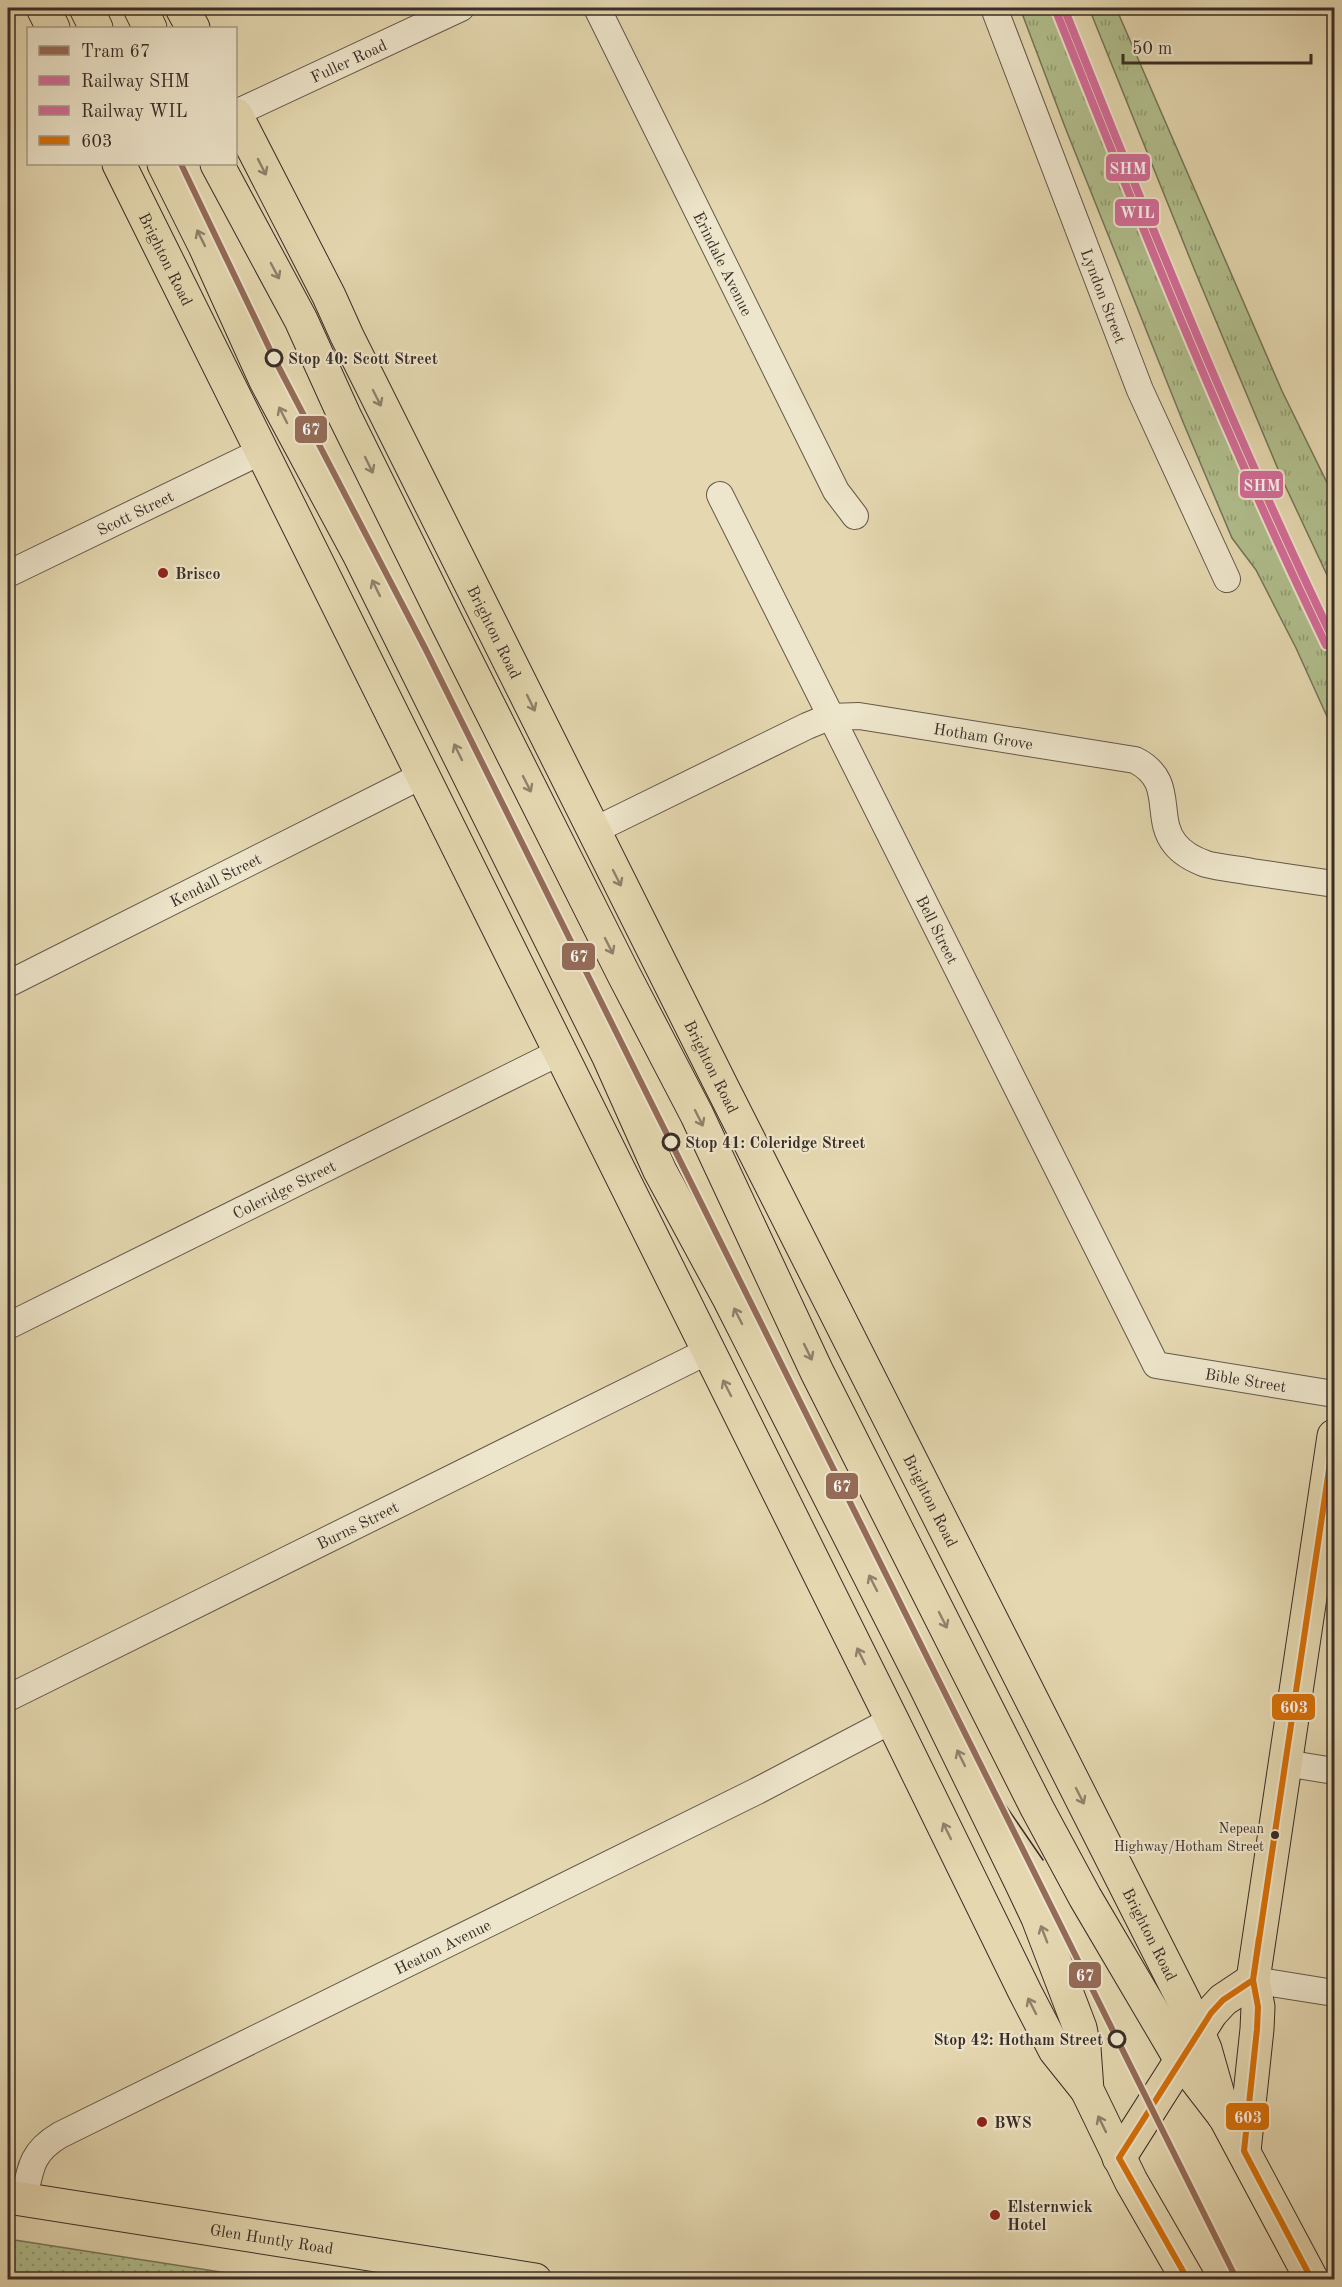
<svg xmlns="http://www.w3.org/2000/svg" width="1342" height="2287" font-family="'Old Standard TT',serif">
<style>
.grass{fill:url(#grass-tufts);stroke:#75765b;stroke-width:1.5}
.park{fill:url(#park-dots);stroke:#75765b;stroke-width:1.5}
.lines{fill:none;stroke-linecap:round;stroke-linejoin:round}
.minor-casing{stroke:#64584a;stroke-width:28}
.major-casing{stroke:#392d28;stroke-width:35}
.highway-casing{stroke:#392d28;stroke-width:35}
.minor{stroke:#eee6cc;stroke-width:26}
.major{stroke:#e5d8b1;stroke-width:33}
.highway{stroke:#e5d8b1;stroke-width:33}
.tram{stroke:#392d28;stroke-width:1.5}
.bus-1-casing{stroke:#eee6cc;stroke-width:10}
.bus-1{stroke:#d77108;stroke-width:6}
.rail-1-casing{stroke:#eee6cc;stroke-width:12}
.rail-2-casing{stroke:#eee6cc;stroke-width:12}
.rail-1{stroke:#d56d9b;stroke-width:8}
.rail-2{stroke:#d56d9b;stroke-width:8}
.tram-1-casing{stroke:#eee6cc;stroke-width:10}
.tram-1{stroke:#956c58;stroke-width:6}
.oneway{stroke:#8f826c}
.stop-dot{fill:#eee6cc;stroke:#392d28;stroke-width:3}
.poi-dot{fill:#8f2418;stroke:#eee6cc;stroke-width:2}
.bus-dot{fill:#392d28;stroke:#eee6cc;stroke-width:2}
.labels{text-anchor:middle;stroke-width:4.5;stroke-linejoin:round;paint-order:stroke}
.bus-label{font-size:14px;fill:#392d28;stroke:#eee6cc;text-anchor:end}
.street-label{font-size:16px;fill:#392d28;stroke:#eee6cc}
.stop-label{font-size:16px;font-weight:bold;fill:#392d28;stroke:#eee6cc;text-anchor:start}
.poi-label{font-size:16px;font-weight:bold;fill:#392d28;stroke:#eee6cc;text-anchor:start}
.line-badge{stroke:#eee6cc;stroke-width:2}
.badge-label{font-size:16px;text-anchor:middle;font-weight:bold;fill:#fff}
</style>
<defs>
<pattern id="grass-tufts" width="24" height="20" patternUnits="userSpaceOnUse" patternTransform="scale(1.5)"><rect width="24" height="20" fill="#b1bf8e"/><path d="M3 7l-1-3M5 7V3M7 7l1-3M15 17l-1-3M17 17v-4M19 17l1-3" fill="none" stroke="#919c74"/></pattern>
<pattern id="park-dots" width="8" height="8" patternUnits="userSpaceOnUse" patternTransform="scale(1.5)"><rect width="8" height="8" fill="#b1bf8e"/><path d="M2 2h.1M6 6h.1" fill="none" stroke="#919c74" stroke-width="1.8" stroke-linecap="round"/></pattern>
</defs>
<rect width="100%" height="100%" fill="#e5d8b1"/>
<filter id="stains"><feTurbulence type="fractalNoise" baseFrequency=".00333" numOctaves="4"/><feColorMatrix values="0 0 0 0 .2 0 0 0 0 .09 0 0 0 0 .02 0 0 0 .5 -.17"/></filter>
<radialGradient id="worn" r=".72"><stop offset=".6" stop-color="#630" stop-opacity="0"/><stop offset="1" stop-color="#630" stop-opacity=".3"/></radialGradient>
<path class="grass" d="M1020,8h35l138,346 71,163 70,143v72l-38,-84 -40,-78 -24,-32 -49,-116 -118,-295z
M1089,8h27l166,383 52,106v93l-51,-109 -88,-210z"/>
<path class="park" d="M8,2239l257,40h-257z"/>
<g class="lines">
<defs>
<g id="minor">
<path id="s1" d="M597,8l239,483 19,25"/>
<path id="s2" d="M994,8l146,382 87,189"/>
<path id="s3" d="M236,113l225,-105"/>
<path id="s4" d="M720,495l436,870 178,29"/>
<path id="s5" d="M8,574l254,-123"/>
<path id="s6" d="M593,831l214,-105 22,-9 30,-1 276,44c42,21 18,57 40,84 7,9 20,16 31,20 15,4 30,5 46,8 27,4 55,8 82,12"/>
<path id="s7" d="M8,984l415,-209"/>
<path id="s8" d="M8,1326l552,-274"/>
<path id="s9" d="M8,1698l700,-347"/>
<path d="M1285,1763l49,8"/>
<path d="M1253,1980l81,13"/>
<path id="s10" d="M24,2200c6,-31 7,-48 36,-65l697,-344 135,-71"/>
</g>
<g id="major">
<path d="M43,8l10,20"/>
<path d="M182,8l11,20"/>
<path id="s11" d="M236,115l93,181 18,40 375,751 463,916 20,46 19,67"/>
<path id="s12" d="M119,164l773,1556 133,272 30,58 32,40"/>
<path d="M1244,2151l13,-122 1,-22 -5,-27 81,-544"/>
<path d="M1119,2158l92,-145 12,-13 30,-20"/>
<path id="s13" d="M8,2197l527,83"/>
</g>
<path id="highway" d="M86,8l10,20
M140,8l10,20
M164,164l41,82 61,135 93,173 250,503 51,114 70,129 195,385 96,197 17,36 42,110 4,20 3,42 44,91 57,99
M217,164l84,156 43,95 102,206 178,354 73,140 120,257 220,436 48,89 96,163 44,57 87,163"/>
</defs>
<use href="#minor" class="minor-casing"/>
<use href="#major" class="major-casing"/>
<use href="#highway" class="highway-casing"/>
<use href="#minor" class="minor"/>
<use href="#major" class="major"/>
<use href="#highway" class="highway"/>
<path class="tram" d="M993,1787l50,73"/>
<defs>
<path id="bus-1" d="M1259,1938l-6,42 5,27 -1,22 -13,122 68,129
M1188,2280l-69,-122 92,-145 12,-13 30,-20 81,-544"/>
</defs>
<use href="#bus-1" class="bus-1-casing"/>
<use href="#bus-1" class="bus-1"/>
<defs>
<path id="rail-1" d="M1064,8c85,213 170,426 270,633"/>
<path id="rail-2" d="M1056,11c85,214 170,427 270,634"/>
</defs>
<use href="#rail-1" class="rail-1-casing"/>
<use href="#rail-2" class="rail-2-casing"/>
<use href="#rail-1" class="rail-1"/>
<use href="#rail-2" class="rail-2"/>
<defs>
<path id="tram-1" d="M181,164l94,196 151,290 811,1630"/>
</defs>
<use href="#tram-1" class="tram-1-casing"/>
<use href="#tram-1" class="tram-1"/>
</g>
<defs><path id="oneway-shaft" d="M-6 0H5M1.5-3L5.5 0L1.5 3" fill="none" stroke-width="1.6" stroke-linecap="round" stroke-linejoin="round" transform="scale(1.5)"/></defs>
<g class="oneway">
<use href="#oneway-shaft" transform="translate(262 167) rotate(63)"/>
<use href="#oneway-shaft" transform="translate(201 238) rotate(-116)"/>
<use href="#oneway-shaft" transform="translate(275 271) rotate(62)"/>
<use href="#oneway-shaft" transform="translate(377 398) rotate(63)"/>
<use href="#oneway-shaft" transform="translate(283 415) rotate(-117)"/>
<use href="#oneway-shaft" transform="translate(369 465) rotate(64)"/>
<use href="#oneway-shaft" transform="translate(376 588) rotate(-116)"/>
<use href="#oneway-shaft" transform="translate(531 703) rotate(64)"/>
<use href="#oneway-shaft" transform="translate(458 752) rotate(-116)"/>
<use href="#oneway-shaft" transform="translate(527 784) rotate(63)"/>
<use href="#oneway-shaft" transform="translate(617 878) rotate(63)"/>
<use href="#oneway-shaft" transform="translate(609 946) rotate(63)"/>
<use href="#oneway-shaft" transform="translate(699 1118) rotate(63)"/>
<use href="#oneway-shaft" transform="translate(738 1316) rotate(-117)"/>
<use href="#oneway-shaft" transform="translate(808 1352) rotate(64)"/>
<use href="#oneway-shaft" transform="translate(727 1388) rotate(-117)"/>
<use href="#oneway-shaft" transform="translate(873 1583) rotate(-117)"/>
<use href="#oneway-shaft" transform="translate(943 1620) rotate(63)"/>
<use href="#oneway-shaft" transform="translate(861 1656) rotate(-116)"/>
<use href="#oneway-shaft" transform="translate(961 1758) rotate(-116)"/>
<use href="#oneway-shaft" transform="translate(1080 1796) rotate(63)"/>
<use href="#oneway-shaft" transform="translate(947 1831) rotate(-116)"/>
<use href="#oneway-shaft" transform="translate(1044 1934) rotate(-111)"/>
<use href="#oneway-shaft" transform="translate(1032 2006) rotate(-117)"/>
<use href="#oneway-shaft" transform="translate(1102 2124) rotate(-116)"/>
</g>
<g class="stop-dot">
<circle cx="274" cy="358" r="8"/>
<circle cx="671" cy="1142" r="8"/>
<circle cx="1117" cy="2039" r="8"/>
</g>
<g class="poi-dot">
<circle cx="163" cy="573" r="6"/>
<circle cx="982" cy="2122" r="6"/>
<circle cx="995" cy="2215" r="6"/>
</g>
<circle class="bus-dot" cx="1275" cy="1835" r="5"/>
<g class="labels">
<g class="bus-label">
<text x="1264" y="1833">Nepean<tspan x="1264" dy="18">Highway/Hotham Street</tspan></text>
</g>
<g class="street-label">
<text dy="6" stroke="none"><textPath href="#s3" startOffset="124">Fuller Road</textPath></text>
<text dy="6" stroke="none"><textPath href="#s12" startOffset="106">Brighton Road</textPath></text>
<text dy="6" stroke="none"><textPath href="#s1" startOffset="285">Erindale Avenue</textPath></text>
<text dy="6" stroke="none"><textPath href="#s2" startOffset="308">Lyndon Street</textPath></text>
<text dy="6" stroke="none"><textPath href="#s5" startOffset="141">Scott Street</textPath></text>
<text dy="6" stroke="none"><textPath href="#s11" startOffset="578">Brighton Road</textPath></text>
<text dy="6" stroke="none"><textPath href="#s6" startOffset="418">Hotham Grove</textPath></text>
<text dy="6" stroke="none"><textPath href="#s7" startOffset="232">Kendall Street</textPath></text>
<text dy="6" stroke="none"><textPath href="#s4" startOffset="486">Bell Street</textPath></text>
<text dy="6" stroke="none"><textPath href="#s11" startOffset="1064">Brighton Road</textPath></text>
<text dy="6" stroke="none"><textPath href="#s8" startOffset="308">Coleridge Street</textPath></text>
<text dy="6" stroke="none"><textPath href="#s4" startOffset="1064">Bible Street</textPath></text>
<text dy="6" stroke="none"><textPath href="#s11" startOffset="1550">Brighton Road</textPath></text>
<text dy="6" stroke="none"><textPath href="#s9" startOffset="390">Burns Street</textPath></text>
<text dy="6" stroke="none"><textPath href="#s11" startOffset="2036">Brighton Road</textPath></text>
<text dy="6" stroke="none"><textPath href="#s10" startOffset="504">Heaton Avenue</textPath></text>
<text dy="6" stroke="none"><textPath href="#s13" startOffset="267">Glen Huntly Road</textPath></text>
</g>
<g class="stop-label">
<text x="288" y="364">Stop 40: Scott Street</text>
<text x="685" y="1148">Stop 41: Coleridge Street</text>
<text x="1103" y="2045" text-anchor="end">Stop 42: Hotham Street</text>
</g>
<g class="poi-label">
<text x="175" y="579">Brisco</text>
<text x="994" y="2128">BWS</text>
<text x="1007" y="2212">Elsternwick<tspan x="1007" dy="18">Hotel</tspan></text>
</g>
</g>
<g class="line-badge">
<rect x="1105" y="153" width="46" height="29" rx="6" fill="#d56d9b"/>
<rect x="1114" y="198" width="46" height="29" rx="6" fill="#d56d9b"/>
<rect x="294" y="415" width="34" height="29" rx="6" fill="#956c58"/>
<rect x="1239" y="470" width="45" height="29" rx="6" fill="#d56d9b"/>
<rect x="561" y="942" width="35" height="29" rx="6" fill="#956c58"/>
<rect x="825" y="1472" width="34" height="28" rx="6" fill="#956c58"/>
<rect x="1271" y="1693" width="45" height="28" rx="6" fill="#d77108"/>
<rect x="1068" y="1961" width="34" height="28" rx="6" fill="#956c58"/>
<rect x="1225" y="2102" width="45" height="29" rx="6" fill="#d77108"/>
</g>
<g class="badge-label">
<text x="1128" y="174">SHM</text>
<text x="1137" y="218">WIL</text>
<text x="311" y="435">67</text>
<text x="1262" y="491">SHM</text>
<text x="579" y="962">67</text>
<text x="842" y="1492">67</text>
<text x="1294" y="1713">603</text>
<text x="1085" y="1981">67</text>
<text x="1248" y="2123">603</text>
</g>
<rect width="1342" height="2287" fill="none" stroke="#e5d8b1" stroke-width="30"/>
<rect x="9" y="9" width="1324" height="2269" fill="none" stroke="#392d28" stroke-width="3"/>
<rect x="15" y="15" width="1312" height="2257" fill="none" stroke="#392d28" stroke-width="1.5"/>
<rect x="27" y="27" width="210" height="138" fill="#eee6cc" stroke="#a69c8a" stroke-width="1.5"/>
<rect x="39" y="46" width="30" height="9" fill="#956c58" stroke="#a69c8a" stroke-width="1.5"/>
<text x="81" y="57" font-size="18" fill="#392d28">Tram 67</text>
<rect x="39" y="76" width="30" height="9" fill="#d56d9b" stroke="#a69c8a" stroke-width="1.5"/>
<text x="81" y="87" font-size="18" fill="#392d28">Railway SHM</text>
<rect x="39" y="106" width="30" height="9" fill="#d56d9b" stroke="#a69c8a" stroke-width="1.5"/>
<text x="81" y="117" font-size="18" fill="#392d28">Railway WIL</text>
<rect x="39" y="136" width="30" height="9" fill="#d77108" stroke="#a69c8a" stroke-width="1.5"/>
<text x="81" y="147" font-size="18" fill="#392d28">603</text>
<path d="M1123 54v9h188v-9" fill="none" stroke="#392d28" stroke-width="3"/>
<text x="1132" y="54" font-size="18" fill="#392d28" stroke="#eee6cc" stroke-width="4.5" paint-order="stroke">50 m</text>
<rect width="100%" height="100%" filter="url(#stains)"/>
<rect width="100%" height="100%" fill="url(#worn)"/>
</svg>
